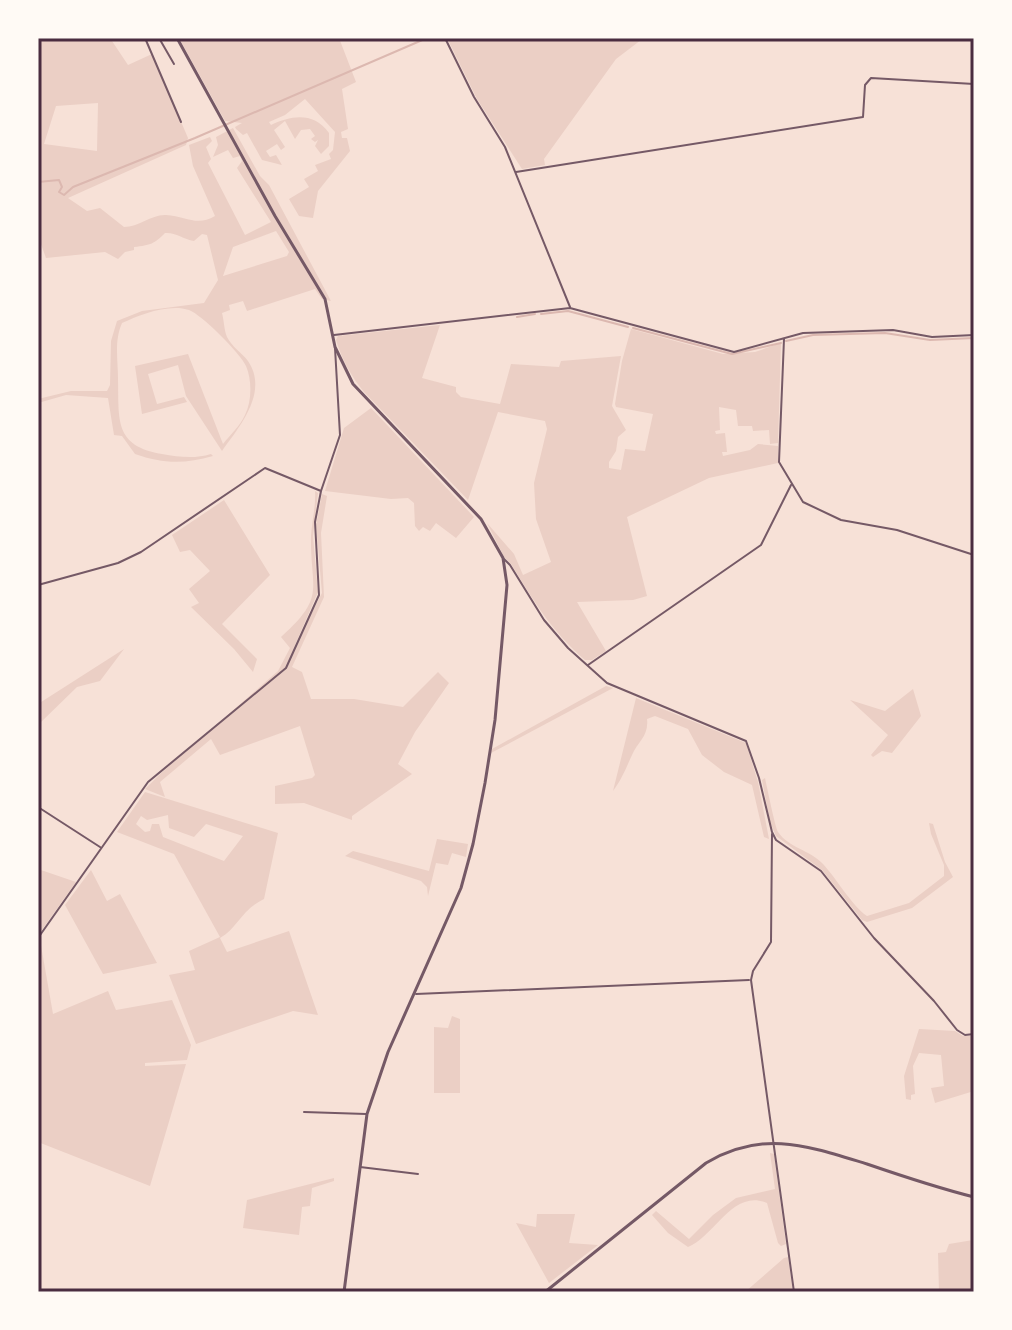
<svg xmlns="http://www.w3.org/2000/svg" width="1012" height="1330" font-family="'Crimson Pro',serif">
<style>
.green{fill:#ebcfc5;fill-rule:evenodd}
.lines{fill:none;stroke-linecap:round;stroke-linejoin:round}
.stream{stroke:#dcb8b0;stroke-width:2}
.minor{stroke:#755966;stroke-width:2}
.tertiary{stroke:#755966;stroke-width:3}
.primary{stroke:#4a2c40;stroke-width:4}
.neatline{fill:none;stroke:#4a2c40;stroke-width:3}
</style>
<rect width="100%" height="100%" fill="#f7e1d7"/>
<path class="green" d="M38,38h72l18,27 24,-11 36,84 -2,7 -118,53 19,13 13,-3 24,19c15,0 28,-13 42,-12 20,1 31,12 49,1l-22,-50 -4,-21 21,-8 2,4 -6,6 5,12 -3,4 37,72 26,-13 -34,-54 5,-7 -2,-5 -7,2 -5,-8 -15,7 5,-12 -2,-8 17,-9 27,48 9,9 62,116 -9,-2 -7,-10 -68,22 -4,-10 -14,4 1,5 -8,3c2,7 2,17 5,24 5,10 15,16 21,24 21,31 -8,65 -26,90l-36,-55 -8,-31 -30,9 9,30 27,-7 3,5 -45,12 -7,-48 53,-12 35,90c7,-9 17,-18 22,-29 7,-14 7,-35 1,-49 -5,-12 -45,-52 -57,-56 -20,-7 -50,5 -67,13 -8,18 -4,37 -4,56 1,41 -4,67 44,75 17,3 33,5 49,0l2,2c-28,8 -50,8 -78,-2l-13,-18 -8,-1 -6,-37 -42,-3 -28,8v-4l33,-8h36l3,-6 1,-44 6,-20 25,-10 62,-8 14,-23 -11,-45 -5,-1 -8,7c-11,-2 -19,-9 -29,-8 -11,11 -14,12 -31,14v3l-9,2 -7,7 -13,-7 -59,6 -8,-22zM98,103l-1,48 -53,-7 12,-38zM276,231l13,21 -2,4 -64,20 10,-29z
M179,38h160l17,44 -14,7 6,40 -7,3 1,6h5l3,13 -32,40 -5,27 -14,-2 -10,-17 20,-12 -5,-8 14,-8 -3,-6 16,-6 -2,-5 4,-4 2,-18 -30,-33 -20,16 -16,7 2,3c21,-10 43,-13 58,8v13l-8,8 -6,-8 3,-6 -3,2 -4,-3 4,-3 -5,-7 -9,1 -6,9 -10,-18 -11,9 11,17 -4,3 -4,-6 -11,7 4,6 6,-2 6,10 -20,-5 -15,-27 -4,2 -7,-6 -1,-2 7,-4 -17,-2z
M447,38h192l2,2 -25,19 -72,100 1,6 -23,4 -45,-70z
M440,325l-18,53 34,9v5l5,5 39,7 11,-40 48,3 2,-6 60,-5 -9,50 14,24 -8,7 -2,14 -7,11v6l12,2 4,-21 20,2 8,-37 -37,-7 -1,-3 7,-43 9,-32 92,25 32,-2 26,-9 -3,100 -8,1 -1,-14 -16,1 -1,-5h-14l-2,-16 -17,-3 1,23 -5,1 1,3 9,-1 2,19h-5l1,4 27,-6 8,-6 20,2v17l-69,15 -82,39 20,79 -14,4 -56,2 29,49 -14,9h-7c-33,-28 -52,-60 -74,-96l-7,-7 -17,-34 27,31 9,21 28,-13 -15,-43 -2,-36 13,-54 -2,-8 -47,-9 -30,88 -104,-108c-13,-16 -22,-32 -28,-52l2,-4z
M371,408l103,109 -18,21 -20,-15 -6,8 -7,-4 -4,4 -4,-5 -1,-23 -6,-5 -17,1 -66,-8 19,-63z
M315,491l3,2 -5,43 5,56 -26,60 30,-59 -6,-68 6,-31 5,2 -6,37 3,64 -32,70 10,5 9,27h43l49,8 35,-35 11,11 -34,49 -17,32 14,10 -60,42v4l-48,-17 -29,1v-18l37,-8 3,-3 -15,-49 -80,29 -9,-16 -51,43 5,15 -20,-8 14,-14 119,-104 12,-23 -9,-11c46,-41 29,-47 30,-101 1,-15 5,-30 4,-45z
M224,500l46,75 -48,49 35,35 -4,13 -19,-23 -43,-42 8,-4 -10,-14 21,-18 -20,-21 -10,2 -8,-17z
M124,649l-24,32 -23,6 -39,38v-21z
M606,686l7,2 -122,65 1,-4z
M913,689l8,27 -29,37 -10,-2 -9,6 -2,-2 17,-20 -38,-35 35,11z
M636,698l110,45 12,39 11,57 -5,-2 -12,-52 -28,-13 -22,-17 -14,-26 -33,-13 -8,3c2,17 -9,22 -15,36 -6,13 -10,24 -19,36z
M765,778c2,9 10,49 13,54 11,16 32,18 45,32 14,15 29,42 44,52l42,-13 35,-27v-11l-13,-31 -2,-11 4,1 12,38 8,15 -41,31 -45,14 -5,-2 -40,-50 -46,-34 -6,-14 -8,-42z
M145,792l133,41 -14,66c-23,11 -26,29 -44,39l7,14 62,-21 29,84 -25,-4 -97,33 -27,-69 26,-5 -6,-19 31,-14 -46,-83 -57,-22zM168,815l1,13 25,9 12,-13 37,12 -19,25 -61,-24 -4,-13h-7l-2,7 -5,1 -9,-8 5,-8 6,4z
M437,839l31,5 -2,13 -14,-4 -4,12 -12,-2 -8,33 -1,-9 -6,-6 -76,-25 8,-5 76,20z
M38,869l38,13 -37,52 14,80 55,-23 8,19 56,-10 19,45 -4,15 -42,3v3l41,-2 -36,122 -112,-44z
M91,870l16,31 13,-7 37,69 -54,11 -38,-69z
M452,1016l8,3v74h-26v-66l14,1z
M919,1029l36,2 8,5h10l1,55 -39,12 -4,-15 13,-2 -3,-31 -22,-2 -6,13 2,28 -4,1v5l-5,-1 -2,-23z
M770,1153l4,1 12,90 -5,2 -3,-3 -11,-40c-34,-15 -53,34 -79,44l-20,-14 -16,-18 4,-4 33,28 24,-24 23,-17 39,-9z
M334,1178v3l-22,7 -2,18 -8,1 -3,28 -56,-7 4,-28z
M537,1214h38l-6,29 29,2 -49,38 -33,-60 20,4z
M973,1240l1,52h-35l-1,-39 8,-1 3,-8z
M788,1257l5,35h-48l39,-34z"/>
<g class="lines">
<path class="stream" d="M38,182l21,-2 3,7 -3,5 5,3 9,-8 122,-49 232,-100
M541,314l27,-3 60,16
M517,317l18,-3
M633,328l99,26 49,-11
M786,341l27,-6 72,-2 45,7 44,-2"/>
<path class="minor" d="M145,38l36,84
M159,38l15,26
M445,38l29,59 31,50 65,160
M516,172l347,-55 2,-32 6,-7 103,6
M334,335l236,-27 164,44 69,-19 90,-3 39,7 42,-2
M784,339l-5,123 24,40 38,18 56,10 77,25
M504,559l6,6 34,55 24,28 39,35 139,58 13,37 13,54 4,8 45,31 53,67 60,63 23,29 8,5 9,-1
M38,585l80,-22 23,-11 124,-84 56,23
M588,665l173,-120 30,-60
M38,807l62,40
M772,834l-1,108 -18,29 -2,9 43,312
M38,938l110,-156 138,-114 33,-73 -4,-73 6,-31 19,-56 -5,-87
M416,994l333,-14
M304,1112l62,2
M360,1167l58,7"/>
<path class="tertiary" d="M177,38l98,178 50,83 10,48 18,37 128,135 22,39 4,27 -12,135 -10,63 -12,61 -12,44 -73,164 -21,62 -23,178
M545,1292l161,-129c57,-34 102,-17 161,1 35,12 71,24 107,33"/>
<path class="primary" d="M974,969v43"/>
</g>
<rect width="1012" height="1330" fill="none" stroke="#fffaf5" stroke-width="80"/>
<rect x="40" y="40" width="932" height="1250" class="neatline"/>
</svg>
